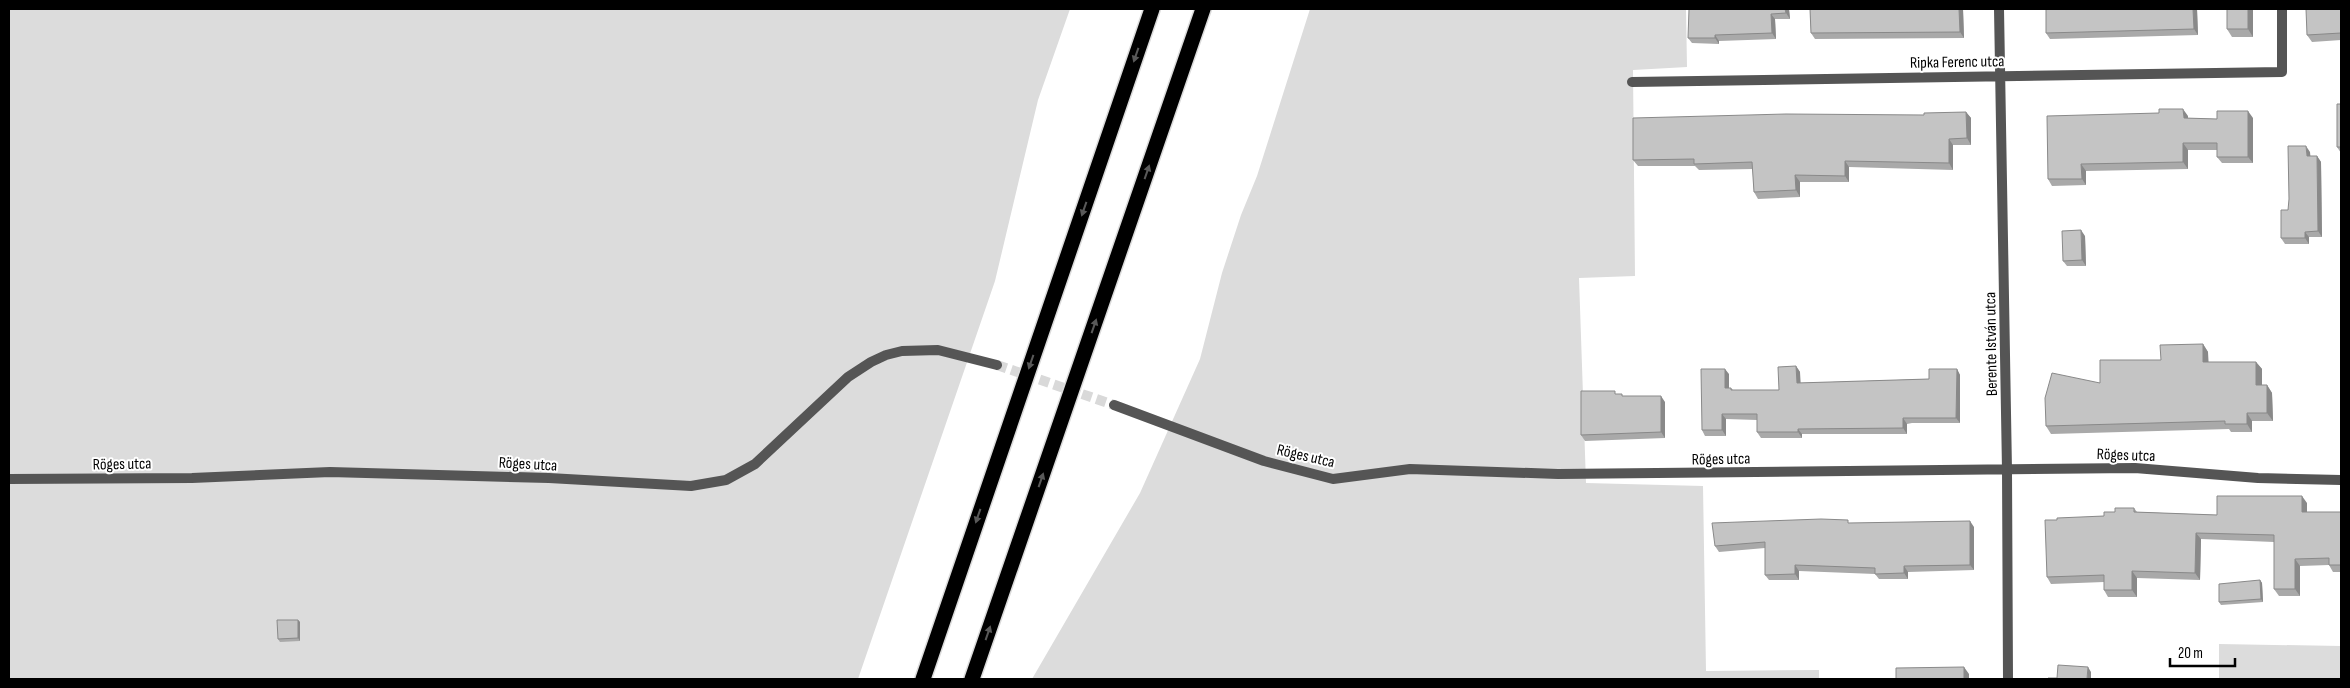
<svg xmlns="http://www.w3.org/2000/svg" width="2350" height="688" font-family="'Sofia Sans Condensed',sans-serif">
<style>
.green{fill:#dcdcdc}
.lines{fill:none;stroke-linecap:round;stroke-linejoin:round}
.minor-tunnel{stroke:#d9d9d9;stroke-width:10;stroke-dasharray:10 5;stroke-linecap:butt}
.motorway-casing{stroke:#dbdbdb;stroke-width:18}
.minor{stroke:#555;stroke-width:10}
.motorway{stroke:#000;stroke-width:15}
.wall{fill:#a9a9a9}
.shaded-wall{fill:#898989}
.building{fill:#c4c4c4;stroke:#898989}
.oneway{fill:#595959}
.labels{text-anchor:middle;stroke-width:4;stroke-linejoin:round;paint-order:stroke}
.street-label{font-size:16px;fill:#000;stroke:#fff}
</style>
<rect width="100%" height="100%" fill="#fff"/>
<path class="green" d="M9,9h1061l-32,91 -43,181 -137,398h-849z
M1310,9h376l1,58 -54,3 2,206 -56,2 7,205 117,3 3,185 113,-1v9h-787l108,-186 60,-134 22,-86 19,-58 16,-39z
M2219,644l122,2v33h-122z"/>
<g class="lines">
<path class="minor-tunnel" d="M997,365l117,40"/>
<defs>
<path id="motorway" d="M923,679l229,-670
M972,679l231,-670"/>
</defs>
<use href="#motorway" class="motorway-casing"/>
<path class="minor" d="M1999,9l8,461 1,209
M1632,82l650,-10v-63
M1114,405l150,56 69,18 77,-10 148,5 577,-6 123,10 83,2
M9,479l183,-1 138,-6 219,6 142,8 35,-6 29,-16 93,-87 23,-15 15,-7 16,-4 36,-1 59,15"/>
<use href="#motorway" class="motorway"/>
</g>
<path class="wall" d="M1789,9l1,10h-15l1,20 -57,2v3l-27,-1 -4,-5z
M1810,9h153l1,29 -149,1 -4,-6z
M2046,9h151l1,26 -148,4 -4,-6z
M2253,9v28h-21l-5,-8z
M2341,9v31l-29,2 -5,-7z
M2341,104v49l-4,-6z
M1966,112l5,6v27h-18v25l-104,-3v15h-49v15l-42,2 -4,-7 -1,-23 -54,1 -4,-4h-57l-5,-6 291,-45z
M2188,116v2l29,1 36,-1v45h-31l-5,-6v-7h-29v19l-102,2v14l-34,1 -4,-7z
M2310,152v4h7l4,6 1,75h-13v7h-24l-4,-6 7,-28z
M2085,236l1,30h-19l-4,-5z
M2203,344l5,8v10h48l6,7v16h5l5,8 1,28h-21v11h-21l-2,-3 -178,5 -5,-8 54,-43z
M1796,366l4,6v11l129,-4 28,-10 3,6v48h-48l-5,1v10h-105v4h-41l-4,-6v-12l-31,-1v17h-21l-3,-6 27,-56v14h2l2,2h46z
M1618,394l5,2 42,6v36l-80,3 -4,-6z
M2307,503v9h34v60h-8l-4,-7 -29,1v30h-21l-5,-7v-47l-73,-3 -1,41 -63,-2v19h-29l-4,-7v-8l-53,2 -4,-7 10,-57 47,-4 11,-4 19,-4 3,4 80,3z
M1850,523l124,4v43l-66,2v7h-29l-4,-5 -76,-3v9h-30l-4,-5v-27l-46,4 -4,-6z
M2260,580l2,3 1,19 -42,3 -2,-3z
M298,620l2,2v19l-20,1 -2,-3z"/>
<path class="shaded-wall" d="M1785,9h4l1,10 -4,-6z
M1959,9h4l1,29 -4,-6z
M2193,9h4l1,26 -4,-6z
M2248,9h5v28l-5,-8z
M1771,14l4,5 1,20 -4,-6z
M1715,35l4,6v3l-4,-6z
M2183,109l5,7v9l-4,-7z
M2248,111l5,7v45l-5,-6z
M1966,112l5,6v27l-4,-7z
M1949,139l4,6v25l-4,-7z
M2183,143l5,7v19l-5,-7z
M2306,146l4,6 1,10 -4,-6z
M2317,156l4,6 1,75 -4,-6z
M1845,161l4,6v15l-4,-6z
M2081,164l5,7v14l-4,-6z
M1795,175l5,7v15l-4,-7z
M2081,230l4,6 1,30 -4,-6z
M2305,232l4,5v7l-4,-6z
M2203,344l5,8 1,18 -6,-8z
M2256,362l6,7v24l-6,-8z
M1796,366l4,6 1,17 -4,-6z
M1725,369l4,5v19l-4,-5z
M1957,369l3,6v48l-4,-5z
M2267,385l5,8 1,28 -6,-8z
M1661,396l4,6v36l-4,-6z
M2247,413l5,8v11l-5,-8z
M1722,414l4,5v17l-4,-6z
M1903,418l4,6v10l-4,-6z
M1798,429l4,5v4l-4,-6z
M2302,496l5,7v15l-5,-6z
M1970,521l4,6v43l-4,-5z
M2196,533l5,6 -1,41 -5,-7z
M2295,559l5,7v30l-5,-7z
M1795,565l4,6v9l-4,-6z
M1904,566l4,6v7l-4,-6z
M2132,571l5,7v19l-5,-7z
M2260,580l2,3 1,19 -2,-3z
M298,620l2,2v19l-2,-3z
M1964,667l5,7v5h-5z
M2088,667l3,5v7h-4z"/>
<path class="building" d="M1689,9h96l1,4 -15,1 1,19 -57,2v3h-27z
M1810,9h149l1,23 -149,1z
M2046,9h147l1,20 -148,4z
M2227,9h21v20h-21z
M2306,9h35v24l-34,2z
M2337,104h4v43h-4z
M2159,109h24l1,9 33,1v-8h31v46h-31v-14h-34v19l-102,2 1,15h-34l-1,-63 112,-3z
M1966,112l1,26 -18,1v24l-104,-2v15l-50,-1 1,15 -42,2 -2,-30 -58,2v-5l-61,1v-42l153,-4 138,1v-2z
M2288,146h18l1,10h10l1,75 -13,1v6h-24v-28h7l1,-11z
M2081,230l1,30 -19,1 -1,-30z
M2203,344v18h53v23h11v28h-20v11h-22v-3l-179,5 -1,-28 7,-25 48,10v-23h61l-1,-15z
M1796,366l1,17 132,-4v-10h28l-1,49h-53v10l-105,1v3h-41v-18h-35v16h-20l-1,-61h24v19h6v2h48l-1,-23z
M1581,391h34v3h7v2h39v36l-80,3z
M2217,496h85v16h39v53h-12v-7l-34,1v30h-21v-54l-78,-2 -1,40 -63,-2v19h-28v-15l-57,2 -2,-57h12v-2l47,-2v-4h11v-4h19v4l83,3z
M1821,519l27,1v3l122,-2v44l-66,1v7l-29,1v-6l-80,-3v9l-30,1v-33l-50,4 -3,-23z
M2260,580l1,19 -42,3v-18z
M277,620h21v18l-20,1z
M2058,665l30,2 -1,12h6h-45v-1h9z
M1964,667v12h-68v-11z"/>
<defs><path id="oneway-solid" d="M-6-.8H1V-3.2L6.5 0L1 3.2V.8H-6Z" transform="scale(1.25)"/></defs>
<g class="oneway">
<use href="#oneway-solid" transform="translate(1136 55) rotate(109)"/>
<use href="#oneway-solid" transform="translate(1147 172) rotate(-71)"/>
<use href="#oneway-solid" transform="translate(1084 209) rotate(109)"/>
<use href="#oneway-solid" transform="translate(1094 326) rotate(-71)"/>
<use href="#oneway-solid" transform="translate(1031 362) rotate(109)"/>
<use href="#oneway-solid" transform="translate(1041 480) rotate(-71)"/>
<use href="#oneway-solid" transform="translate(978 516) rotate(109)"/>
<use href="#oneway-solid" transform="translate(988 633) rotate(-71)"/>
</g>
<g class="labels">
<g class="street-label">
<text transform="translate(1957 61) rotate(-1)" y="6">Ripka Ferenc utca</text>
<text transform="translate(1990 344) rotate(-91)" y="6">Berente István utca</text>
<text transform="translate(2126 454) rotate(2)" y="6">Röges utca</text>
<text transform="translate(1306 455) rotate(13)" y="6">Röges utca</text>
<text transform="translate(1721 458) rotate(-1)" y="6">Röges utca</text>
<text transform="translate(122 463) rotate(-1)" y="6">Röges utca</text>
<text transform="translate(528 463) rotate(3)" y="6">Röges utca</text>
</g>
</g>
<rect width="2350" height="688" fill="none" stroke="#000000" stroke-width="20"/>
<path d="M2170 658v8h65v-8" fill="none" stroke="#000000" stroke-width="2.5"/>
<text x="2178" y="658" font-size="15" fill="#000000" stroke="#ffffff" stroke-width="4" paint-order="stroke">20 m</text>
</svg>
